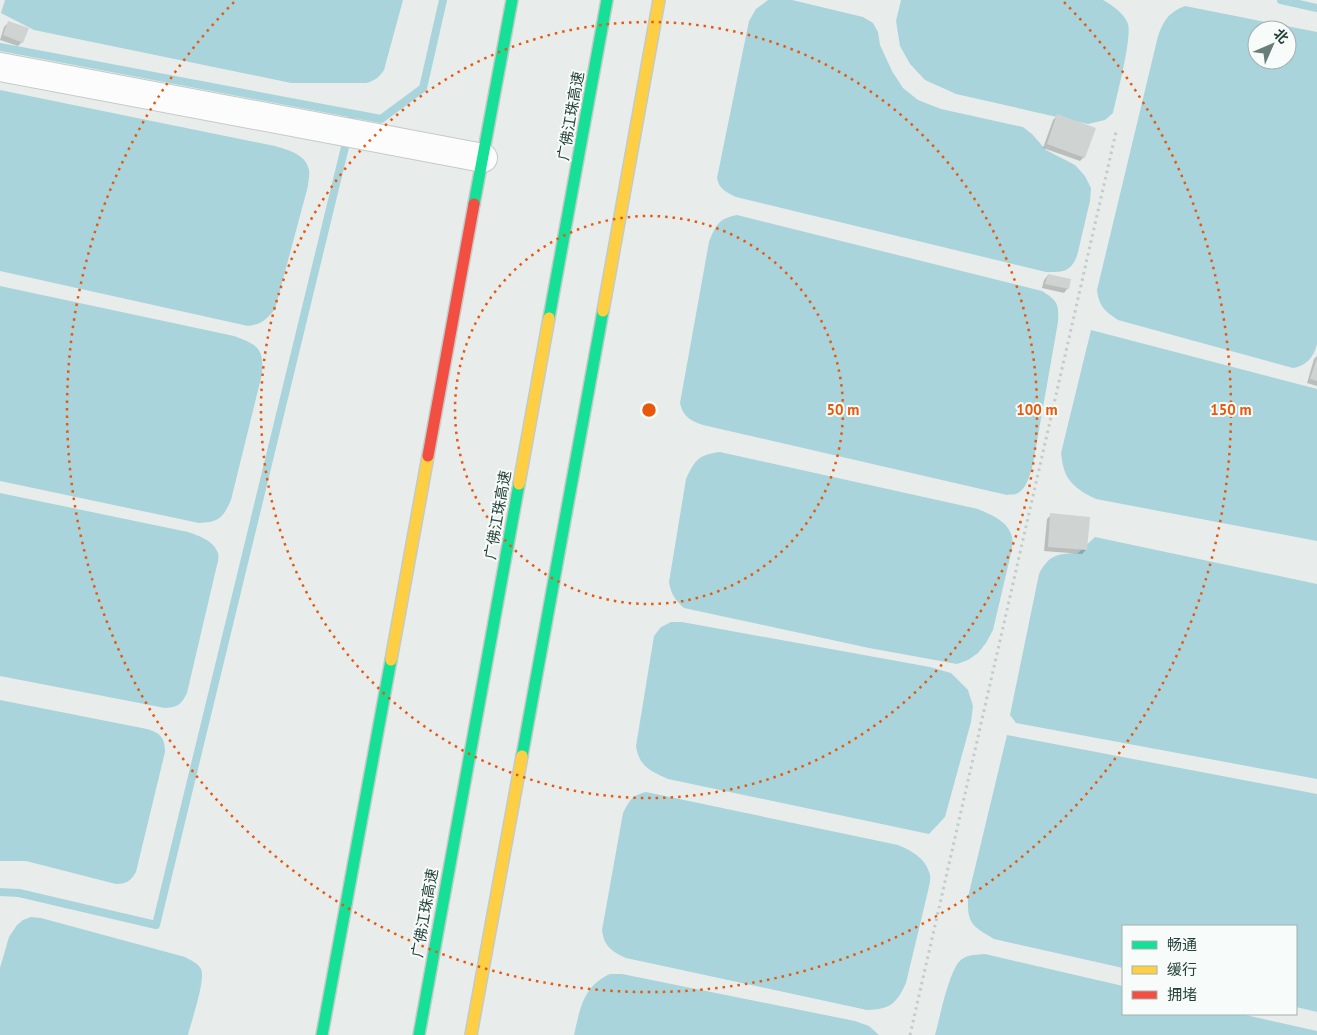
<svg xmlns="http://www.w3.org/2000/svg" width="1317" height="1035" font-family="'PT Sans','Noto Sans SC',sans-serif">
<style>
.water{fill:#a9d4db;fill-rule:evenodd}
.shadow{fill:#0003}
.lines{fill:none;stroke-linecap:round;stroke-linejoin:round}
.stream{stroke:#a9d4db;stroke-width:8}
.building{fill:#cfd4d2}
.street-casing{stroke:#c5cac8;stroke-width:30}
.fast-casing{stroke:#c3cbc8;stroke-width:14}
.slow-casing{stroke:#c3cbc8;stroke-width:14}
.jam-casing{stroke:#c3cbc8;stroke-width:14}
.path{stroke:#c3ccca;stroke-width:3;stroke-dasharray:2.5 4;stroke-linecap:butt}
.street{stroke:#fcfcfc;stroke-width:28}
.fast{stroke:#16e098;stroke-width:11}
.slow{stroke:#ffcf43;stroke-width:11}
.jam{stroke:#f24e42;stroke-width:11}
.ring{fill:none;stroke:#e8590c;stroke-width:2.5;stroke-dasharray:2.5 5}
.labels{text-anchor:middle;stroke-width:4;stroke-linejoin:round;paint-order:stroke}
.street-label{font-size:15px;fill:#24423a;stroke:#f7fbf9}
.centre{fill:#e8590c;stroke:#f7fbf9;stroke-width:2.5}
.ring-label{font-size:15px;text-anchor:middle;font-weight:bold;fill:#e8590c;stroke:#f7fbf9;stroke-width:4;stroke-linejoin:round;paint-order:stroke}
</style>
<rect width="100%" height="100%" fill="#e8edeb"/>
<path class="water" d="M5,0h398l-19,70c-5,7 -9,11 -18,13h-75l-257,-53 -33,-17z
M768,0h24l71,17 10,6 5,9 2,13 12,26 11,17 15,12 23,9 82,18 9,7 14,16 29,15 10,11 6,12 -1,13 -13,55c-7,17 -15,16 -31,16l-310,-75c-10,-5 -17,-8 -19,-19l32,-157 7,-12z
M901,0h202c9,5 21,13 25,24 4,14 -11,71 -15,89l-8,7 -17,4 -132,-30 -31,-14 -15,-16 -10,-18 -4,-25z
M1185,6l132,26v312c-3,13 -11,22 -24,24l-175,-48c-13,-9 -19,-13 -21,-30l61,-254c6,-16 11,-24 27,-30zM1257,30h30v30h-30z
M0,90l275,56c13,4 31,8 34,24 1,5 -1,12 -1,16l-33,123c-9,11 -13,15 -27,17l-248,-55z
M737,215l305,76c16,10 17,13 16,31l-25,142c-3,10 -6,26 -17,30 -3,1 -6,0 -9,1l-304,-70c-12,-4 -20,-8 -23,-22l29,-161c7,-17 9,-23 28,-27z
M0,286l234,50c24,9 30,12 28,38l-31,126c-8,18 -12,22 -32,23l-199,-42z
M1091,330l226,59v152l-221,-42c-13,-6 -28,-15 -32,-30 -2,-5 -2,-11 -3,-16z
M720,452l258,57c14,6 30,12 34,28 1,3 0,9 0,12l-19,81 -7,13 -8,10 -10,7 -11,4 -88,-16 -185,-40c-9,-8 -13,-14 -15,-26l17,-103c9,-19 12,-24 34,-27z
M0,493l188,39c11,4 25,8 30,21 1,4 0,9 -1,12l-30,128c-6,12 -9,14 -22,15l-165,-32z
M1095,537l222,47v195l-301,-56 -6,-8 29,-141c10,-20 19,-20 39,-21z
M671,622h11l248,45 21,6 17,17 5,16 -2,16 -26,95 -16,17 -261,-55c-18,-8 -29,-13 -32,-33l18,-110 7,-9z
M0,700l147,29c13,4 18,8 18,23l-29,120c-5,9 -10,12 -20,12l-90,-23h-26z
M1007,735l310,59v218l-21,-5v-81h-173v42l-129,-29c-22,-13 -27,-15 -26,-42z
M646,792l252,53c14,6 28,13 32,30 1,4 -1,11 -2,16l-22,92c-10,21 -15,26 -39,27l-241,-52c-15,-7 -22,-12 -24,-28l21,-117c7,-13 8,-17 23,-21z
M31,917l10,1 144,39c5,3 13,6 16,12 5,11 -10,53 -13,66h-188v-67l9,-31 8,-12 6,-5z
M985,954l138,32v28h118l76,17v4h-382c5,-17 14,-67 27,-76 7,-5 15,-4 23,-5z
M610,974h12l233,47 14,5 10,9h-305c6,-26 9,-49 36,-61z"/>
<path class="shadow" d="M8,23l14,19 -4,4 -18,-6 4,-13z
M1057,116l27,41 -4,4 -37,-13 10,-28z
M1048,275l20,13 -4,5 -22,-5 2,-8z
M1317,356v30l-10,-3 7,-24z
M1051,515l35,35 -4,4 -38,-3 3,-32z"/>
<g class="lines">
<path class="stream" d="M1281,0l36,8
M0,47l381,72 42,-31 20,-88
M0,892l19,1 137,32 197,-811"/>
</g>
<path class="building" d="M8,21l21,7 -6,15 -20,-8z
M1057,114l39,14 -11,30 -38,-14z
M1048,274l23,5 -2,10 -24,-5z
M1317,358v23l-7,-2z
M1050,513l40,4 -3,33 -39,-3z"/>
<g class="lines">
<defs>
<path id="street" d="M0,67l483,91"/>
<path id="fast" d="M474,204l38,-204
M549,318l58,-318
M522,756l81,-445
M322,1035l69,-375
M419,1035l100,-551"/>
<path id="slow" d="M603,311l56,-311
M519,484l30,-166
M391,660l37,-204
M471,1035l51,-279"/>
<path id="jam" d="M428,456l46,-252"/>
</defs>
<use href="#street" class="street-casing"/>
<use href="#fast" class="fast-casing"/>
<use href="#slow" class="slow-casing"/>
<use href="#jam" class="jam-casing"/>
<path class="path" d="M910,1035l206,-903"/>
<use href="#street" class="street"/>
<use href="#fast" class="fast"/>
<use href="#slow" class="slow"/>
<use href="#jam" class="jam"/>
</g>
<g class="ring">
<circle cx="649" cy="410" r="194"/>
<circle cx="649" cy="410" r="388"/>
<path d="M1064 2A582 582 0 1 1 234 2"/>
</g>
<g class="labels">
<g class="street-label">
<text transform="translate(571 116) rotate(-80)" y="5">广佛江珠高速</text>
<text transform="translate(498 515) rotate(-80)" y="5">广佛江珠高速</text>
<text transform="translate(425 913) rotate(-80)" y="5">广佛江珠高速</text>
</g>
</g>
<circle cx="649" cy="410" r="8" class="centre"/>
<g class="ring-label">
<text x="843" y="415">50 m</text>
<text x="1037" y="415">100 m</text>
<text x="1231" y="415">150 m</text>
</g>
<rect x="1122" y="925" width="175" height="90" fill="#f7fbf9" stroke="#a3b1ad"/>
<rect x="1132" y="941" width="25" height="8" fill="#16e098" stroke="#a3b1ad"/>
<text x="1167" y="950" font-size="15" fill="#24423a">畅通</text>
<rect x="1132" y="966" width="25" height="8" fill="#ffcf43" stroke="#a3b1ad"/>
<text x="1167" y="975" font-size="15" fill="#24423a">缓行</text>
<rect x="1132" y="991" width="25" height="8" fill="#f24e42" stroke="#a3b1ad"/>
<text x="1167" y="1000" font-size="15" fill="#24423a">拥堵</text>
<g transform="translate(1272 45) rotate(45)"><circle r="24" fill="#f7fbf9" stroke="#a3b1ad"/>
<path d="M0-4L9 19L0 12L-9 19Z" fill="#697e78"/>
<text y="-8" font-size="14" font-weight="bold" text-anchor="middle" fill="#24423a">北</text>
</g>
</svg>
